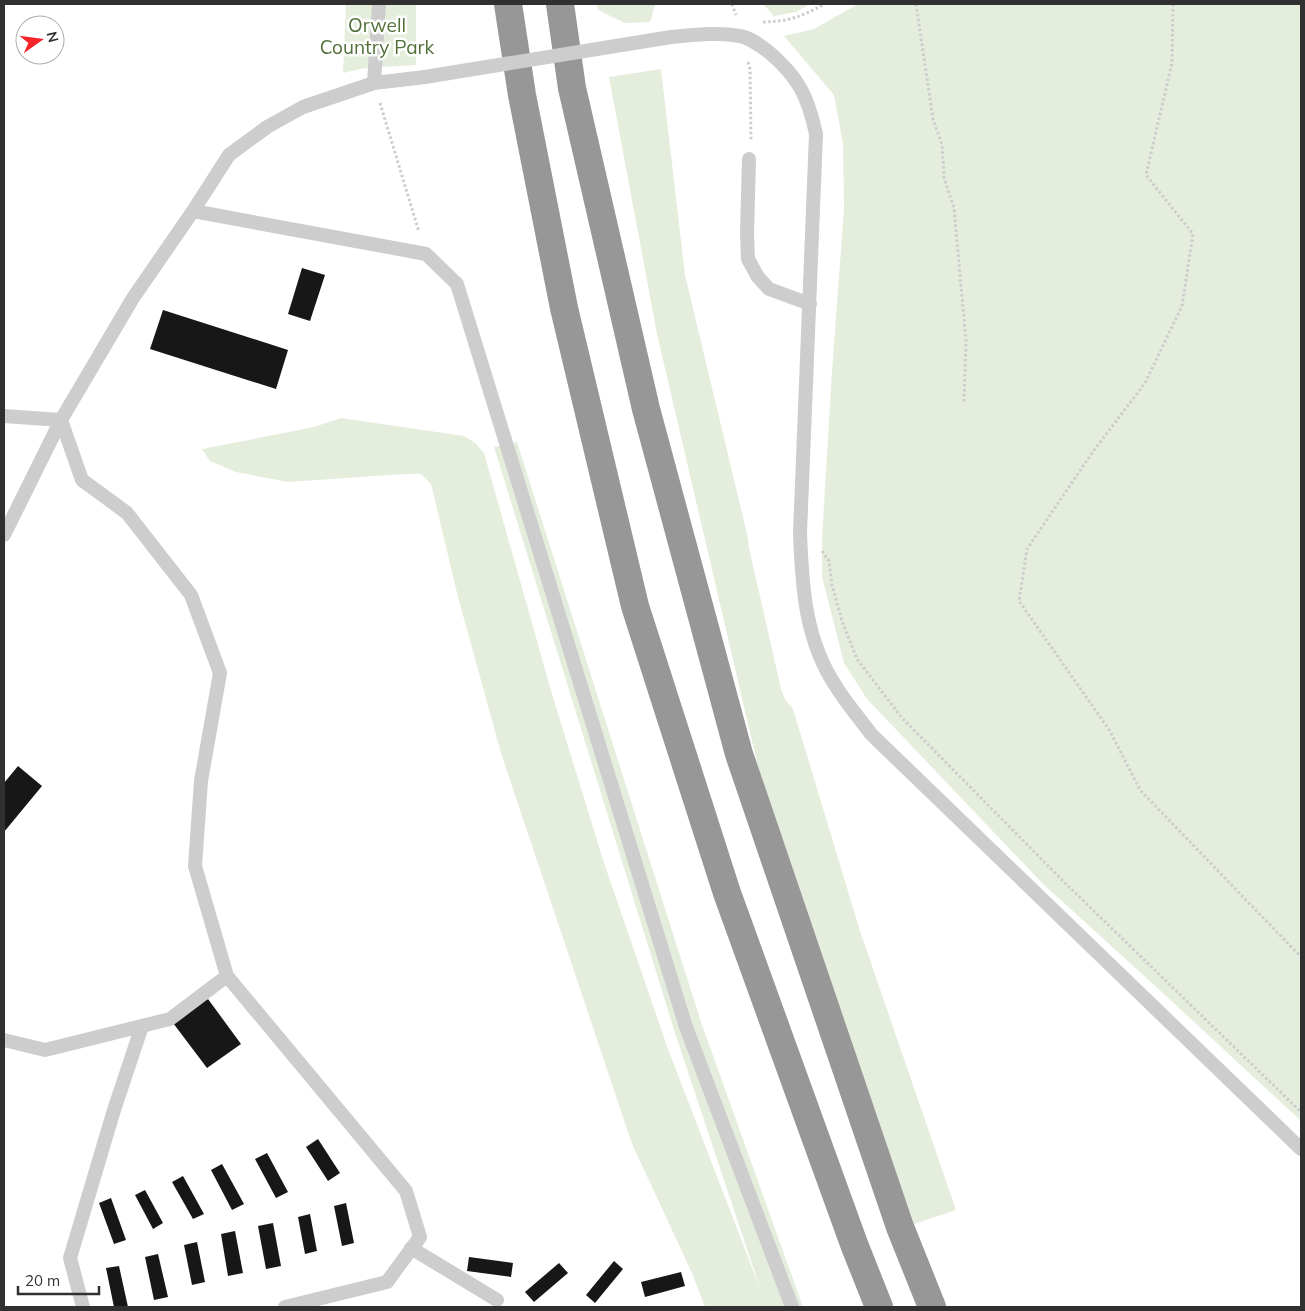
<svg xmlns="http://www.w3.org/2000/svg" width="1305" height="1311" font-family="Mulish,sans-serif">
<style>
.green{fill:#e5eedc}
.building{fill:#171717}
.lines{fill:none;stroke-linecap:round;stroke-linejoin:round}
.path{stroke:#cdcdcd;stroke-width:3;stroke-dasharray:2.5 2.5;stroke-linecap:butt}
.lane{stroke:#cdcdcd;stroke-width:14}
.highway{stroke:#979797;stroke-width:28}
.lane-bridge{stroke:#cdcdcd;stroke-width:14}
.labels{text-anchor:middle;stroke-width:5;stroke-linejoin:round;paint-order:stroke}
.park-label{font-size:19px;fill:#507038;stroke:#fff}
</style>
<rect width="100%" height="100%" fill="#fff"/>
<path class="green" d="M346,4h70v61l-51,3 -22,5z
M597,4h60l-2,1 -5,17 -25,1 -27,-13z
M763,4h47l-14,8 -22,4z
M858,4h443v1117l-149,-138 -109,-99 -176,-185 -23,-36 -22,-86v-39l10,-167 12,-162 -1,-65 -9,-49 -50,-59 30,-7z
M661,69l24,206 63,263 1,10 32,141 5,12 7,8 67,222 96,279 -42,14 -134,-363 -123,-527 -48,-257z
M341,418l123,18 11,7 9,10 68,241 52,169 64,186 93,242 -86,-258 -181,-586 23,-5 184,580 102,285h-98l-13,-34 -60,-129 -131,-391 -43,-156 -27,-113 -10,-10h-17l-116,8 -52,-10 -26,-11 -8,-12 112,-22z"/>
<path class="building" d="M302,268l23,7 -15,46 -22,-7z
M163,310l125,40 -12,39 -126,-40z
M18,766l24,20 -38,46v-49z
M208,999l33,45 -34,24 -37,-49z
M318,1139l22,34 -12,8 -22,-34z
M267,1153l21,39 -12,6 -21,-39z
M222,1164l22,40 -12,6 -21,-40z
M183,1176l21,38 -11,5 -21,-37z
M145,1190l18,33 -10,6 -18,-34z
M111,1198l15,42 -12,4 -15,-41z
M346,1203l8,40 -12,3 -8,-40z
M310,1214l7,37 -12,3 -7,-37z
M273,1223l8,43 -15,3 -8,-43z
M235,1231l8,42 -15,3 -7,-42z
M197,1242l8,40 -13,3 -8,-40z
M158,1254l10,43 -14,3 -9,-43z
M469,1257l44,6 -2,14 -44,-6z
M614,1261l9,8 -28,34 -9,-8z
M559,1263l9,10 -34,29 -9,-10z
M119,1266l9,41h-14l-8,-39z
M681,1272l4,14 -40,11 -4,-15z"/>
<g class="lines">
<path class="path" d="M732,4l4,11
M916,4l17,115 9,26 2,33 10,30 12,133 -2,61
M1173,4l-1,59 -26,112 47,59 -11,72 -37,77 -53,70 -65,96 -8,52 91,130 30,59 161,167
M763,22c29,-1 36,-5 62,-18
M748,62l2,7 1,72
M380,103l39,129
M822,551l7,10 3,24 10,36 15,38 45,59 163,165 236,229"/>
<path class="lane" d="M671,37c23,-2 46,-5 69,-1 11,2 21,10 30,17 29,25 38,44 46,81l-16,399c2,54 5,108 37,155 10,16 23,31 34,46l430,415
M374,83l5,-79
M749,159l-2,75 1,25 10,18 11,12 41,15
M193,211l233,43 31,30 229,743 106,280
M4,416l57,4
M61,420l21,60 45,33 64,82 29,78 -19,108 -6,85 32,110 179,215 14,46 -33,45 -102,25
M4,535l57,-115 72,-122 60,-87 36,-56 38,-28 36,-20 71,-24 51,-6
M4,1040l41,10 125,-31 57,-43
M411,1248l86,52
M83,1307l-13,-49 44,-148 28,-84"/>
<path class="highway" d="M508,4l14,91 42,213 71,298 92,287 127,351 25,63
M560,4l12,84 74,321 93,345 161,473 32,80"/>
<path class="lane-bridge" d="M425,77l246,-40"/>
</g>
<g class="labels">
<g class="park-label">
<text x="377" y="32">Orwell<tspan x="377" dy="22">Country Park</tspan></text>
</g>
</g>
<rect width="1305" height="1311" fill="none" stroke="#303030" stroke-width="10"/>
<g transform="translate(40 40) rotate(76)"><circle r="24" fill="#ffffff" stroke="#acacac"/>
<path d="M0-4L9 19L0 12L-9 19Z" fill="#f5232a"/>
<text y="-8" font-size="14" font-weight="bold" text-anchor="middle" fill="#303030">N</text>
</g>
<path d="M18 1286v8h81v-8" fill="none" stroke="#303030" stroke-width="2.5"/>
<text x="25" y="1286" font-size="15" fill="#303030" stroke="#ffffff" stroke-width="4" paint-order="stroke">20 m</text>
</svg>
